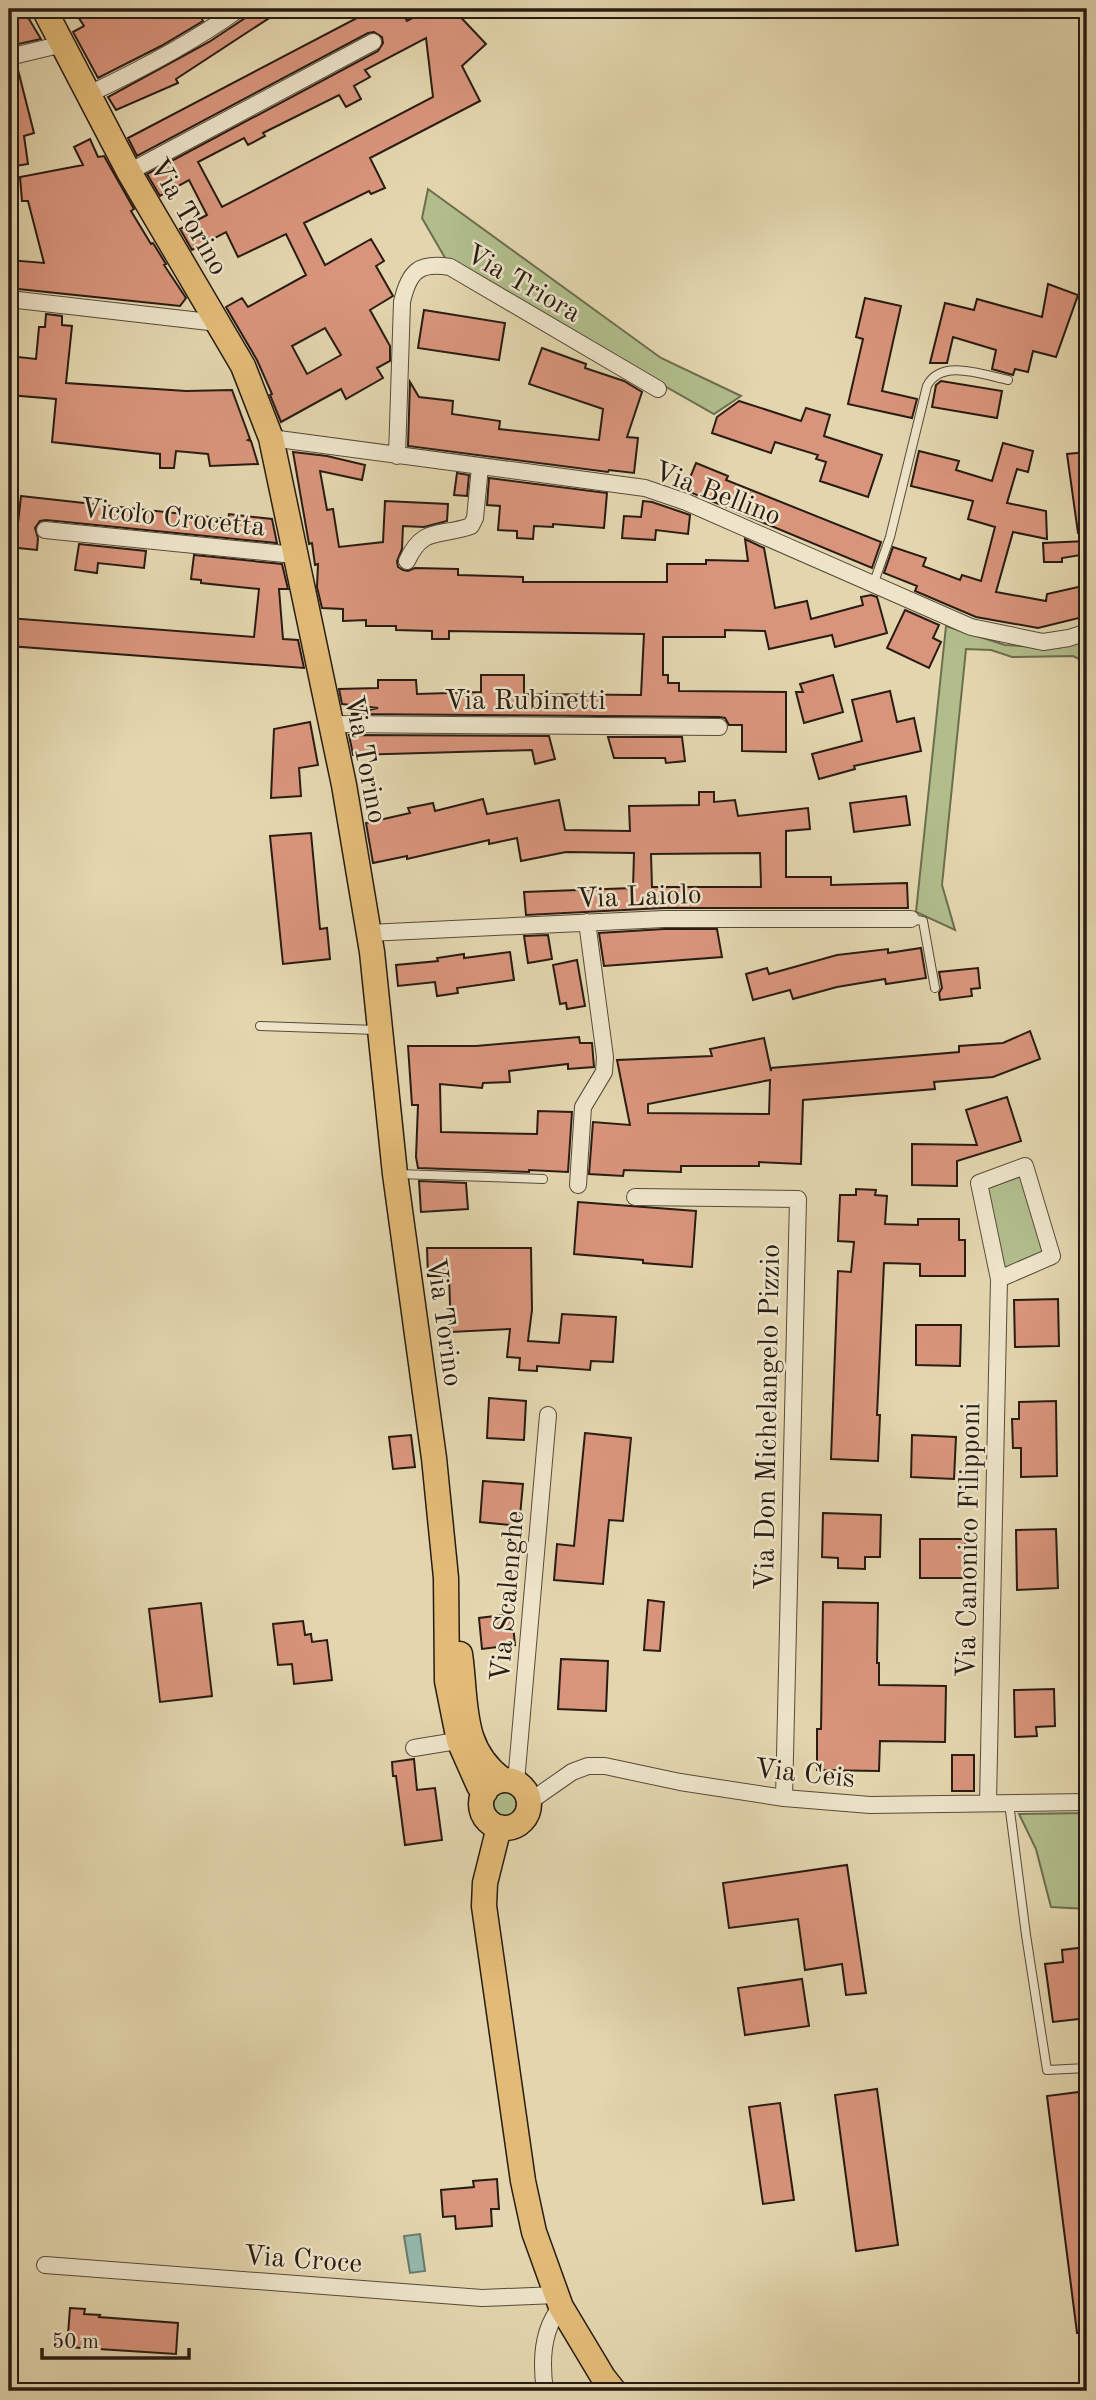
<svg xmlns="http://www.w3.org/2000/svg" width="1096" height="2400" font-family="'Old Standard TT',serif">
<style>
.green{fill:#b1be8c;stroke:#6d6d50;stroke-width:2}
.water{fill:#95b9ac;stroke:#6a7a6f;stroke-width:2}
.building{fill:#d9957c;stroke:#291c13;stroke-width:2;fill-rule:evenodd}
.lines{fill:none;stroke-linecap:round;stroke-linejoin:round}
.service-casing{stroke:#584a3a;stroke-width:10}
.minor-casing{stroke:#584a3a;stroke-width:18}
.primary-casing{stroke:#291c13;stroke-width:27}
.service{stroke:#ede4ca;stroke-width:8}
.minor{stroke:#ede4ca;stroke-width:16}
.primary{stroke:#e2bb77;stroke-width:24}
.labels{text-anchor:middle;stroke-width:5;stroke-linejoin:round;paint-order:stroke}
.street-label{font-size:28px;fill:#291c13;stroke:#ede4ca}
</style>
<rect width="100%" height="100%" fill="#e3d6ae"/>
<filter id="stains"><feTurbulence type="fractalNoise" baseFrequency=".00286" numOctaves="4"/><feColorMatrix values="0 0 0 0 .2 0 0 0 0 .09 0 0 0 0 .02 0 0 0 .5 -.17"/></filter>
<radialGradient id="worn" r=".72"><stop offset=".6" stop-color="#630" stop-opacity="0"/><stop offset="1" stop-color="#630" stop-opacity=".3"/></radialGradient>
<path class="green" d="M428,189l233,169 80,38 -27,18 -266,-151 -26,-45z
M946,626l59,19 52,3 30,-7v22l-14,-7 -61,1 -21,-7 -25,-1 -24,236 13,45 -39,-18z
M1025,1166l27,90 -53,23 -20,-95z
M492 1805a13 13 0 1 1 26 0a13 13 0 1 1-26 0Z
M1087,1813v96l-36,-2 -15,-58 -17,-35z"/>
<path class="water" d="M420,2234l5,37 -15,2 -6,-37z"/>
<path class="building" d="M9,9h14l18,30 -32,7z
M73,9h124l6,12 -42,25 -63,32 -25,-46 11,-6z
M249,9h34l-107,70 2,4 -62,27 -8,-13 101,-55 36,-24z
M374,9h26l7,12 22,-12h24l33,35 -24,22 18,35 -110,57 15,30 -14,6 -2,-3 -65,32 21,42 46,-26 13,22 -8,5 17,30 -23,14 20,36v15l-13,7 6,10 -37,21 -5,-10 -60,33 -11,-27 2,-1 -15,-34 -31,-53 16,-9 6,9 58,-32 -20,-41 -48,23 -12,-25 -34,18 -12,-21 27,-14 -18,-35 -29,16 -13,-22 231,-123 5,-8 -1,-6 -8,-5 -6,1 -231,123 -9,-18zM426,38l7,59 -211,110 -24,-45 46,-24 4,7 17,-9 -2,-3 76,-38 7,12 15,-8 -7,-13 16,-9 -5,-7zM325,328l16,27 -34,19 -15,-28z
M17,66l17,67 -10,3 4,28 -19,3v-100z
M90,139l8,18 6,-1 30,53 -3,2 20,33 2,-1 13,21 -2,1 22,33 -6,8 -171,-18v-28l35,3 -16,-62h-6l-2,-24 63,-12 -9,-18z
M1048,284l30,11 -22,62 -23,-6 -5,21 -13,-3 -2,6 -21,-6 4,-19 -43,-13 -6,26h-17l15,-60 29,7 3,-11 65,18z
M865,298l36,8 -19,85 35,8 -5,19 -64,-14 15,-65 -7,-2z
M424,310l81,13 -6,37 -81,-12z
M46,314l16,2v9l10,1 -6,57 120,8 46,-1 18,49 -2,1 3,1 7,23 -48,2 -2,-12 -32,-3 -2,17h-14v-14l-108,-12 4,-43 -47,-4v-39l27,3 3,-32h6z
M542,348l44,16 -1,4 39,13 18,11 -15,45 11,1 -4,35 -25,-3 -1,2 -200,-26 2,-64 9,15 34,4 -1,13 48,7 -1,8 100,11 4,-31 -74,-25z
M941,381l61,10 -5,27 -65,-11 4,-22z
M739,401l62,20 5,-13 24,7 -6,21 58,19 -14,42 -48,-16 6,-19 -10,-3 2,-4 -43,-13 -4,11 -59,-20 5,-16z
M1003,443l30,8 -5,21 -11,-3 -10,34 39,8 1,28 -34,-7 -17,60 50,9 1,-7 40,-9v31l-49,12 -62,-11 -61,-26 2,-5 -33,-13 9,-26 33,11 -3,8 37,14 2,-5 19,6 14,-54 -27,-8 5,-18 -62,-15 8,-35 40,10 -3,9 36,11z
M293,452l34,4 38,9 -3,15 -42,-9 7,39 6,-1 6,38 44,-5 2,-41 63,3 -1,17 -23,6 -21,-1 -1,23 -5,12 1,6 5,3 5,1 7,-3 43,1v6l65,2v5h144v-18h39v-4l42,1 -3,-22 19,9 11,60 32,-7 4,18 52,-14 -2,-8 10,-2 6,2 10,36 -52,14 -3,-12 -63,14 -4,-18 -40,-1v7h-62v38h5v8h11v8l107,1v60l-44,-1v-26h-13l-4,-7 -6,-1 -368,-3 27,-6 -36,-4 -3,-15 39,-1v-8h38l1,14 64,-2v-17h43v19l117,1 3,-61 -195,-3v8h-17v-8l-36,-1v-4h-30v-6l-23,1v-12l-21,-1 -5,-21 1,-23 -3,1 -3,-22 -3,1z
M1087,452v80l-9,1 -11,-79z
M696,463l32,13 -2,4 155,62 -9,26 -187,-78z
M457,473l12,2 -2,21 -13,-1z
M489,478l118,15 -3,35 -51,-4v3l-19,-1 -1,13 -16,-1v-7l-19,-1 2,-24 -13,-1z
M21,496l207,23 1,-5 43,5 5,24 -231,-23 -6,1 -5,7 3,10 -1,12 -28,-3v-25l9,1z
M643,501l9,1 38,13 -2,19 -32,-4 -1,10 -33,-2 2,-22 17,1z
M1087,541v13l-25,4v4h-18l-1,-19z
M79,544l67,7 -2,17 -46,-5 -1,10 -22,-3z
M194,555l88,9 6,25h-9l4,50 15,1 6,28 -295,-22v-28l245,19 5,-48 -58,-6v-3l-10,-1z
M905,610l34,15 -6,13 8,4 -12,26 -42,-20z
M833,675l10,37 -39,11 -8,-31h7l-3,-8z
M890,691l7,31 17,-4 7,33 -67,15 1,3 -36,10 -7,-25 50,-13 -10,-41z
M310,722l8,43 -19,3 2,28 -30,2 3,-69z
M349,735l200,1 6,23 -20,5 -3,-14 -179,5z
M608,737h74l3,24 -19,2 -1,-5h-51z
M699,792h15v10l21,-2 3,16 70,-8 2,21 -24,2v46h45v8l76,-2 1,25h-244l-138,7 -2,-23 109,-4 1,-35 -68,-1 -45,9 -4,-23 -28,6v-4l-82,19v-3l-34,7 -7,-40 44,-10 -2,-5 25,-5 2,8 48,-12 4,15 72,-14 6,30 65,1 -1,-25 70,-1zM760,853l1,34h-109l-1,-33z
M906,796l4,29 -56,7 -4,-29z
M311,833l9,96 7,-1 3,31 -47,5 -13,-128z
M664,929h53l5,28 -118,9 -5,-33z
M548,935l4,24 -24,4 -4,-27z
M921,948l5,30 -40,6 -1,-5 -48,8 -44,12 -3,-9 -37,10 -7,-26 21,-6 2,6 68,-19 51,-6v4z
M510,952l4,28 -57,8 1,5 -21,3 -2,-14 -37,4 -2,-21 42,-4 -1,-3 27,-4v4z
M577,960l8,46 -18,3 -1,-6 -6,1 -7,-39z
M978,968l2,20 -9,1 1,7 -32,4 -1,-7 3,-5 -3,-16z
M1030,1031l10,28 -47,18 -59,5 1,7 -132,11 -2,64 -42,-2v4h-78v6l-57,-2 -1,6 -34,-2 4,-52 37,3 -13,-65 95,-4 -2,-7 54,-11 7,33v-3l188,-16v-6l44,-3zM770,1080l-1,34 -121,-1v-9z
M579,1037l1,6h12l2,24 -26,2v-5l-59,7 1,11 -27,1 -1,5 -42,-4 1,48 96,2 1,-23 34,1 -4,60 -39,-2v2l-111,-4 -2,-11 2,-52h-6l-4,-59h68z
M1007,1097l14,44 -64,20v25l-45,-1v-41l65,1 -11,-35z
M419,1181l47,2 2,26 -47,3z
M856,1189l20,1 -1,5 12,1 -2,28 33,1v-6h41v21h6v36h-45v-12l-36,-1 -7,152h3l-2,46 -47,-2 7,-188 13,1 3,-30 -16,-1 2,-46h16z
M578,1202l118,9 -4,56 -49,-4v-3l-69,-6z
M427,1248h104l1,62 -4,31 31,2 3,-29 54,3 -3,45 -22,-1 -1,9 -53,-4v5l-18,-1 1,-12 -13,-1 3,-28 -59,3 -2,-56h-21z
M1058,1299l1,47 -44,1 -1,-47z
M916,1325h45l-1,41 -44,-1z
M489,1398l37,3 -2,39 -37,-2z
M1056,1401l1,75 -36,1v-29h-8l-1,-29h7v-17z
M585,1433l46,5 -8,83 -14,-1 -6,64 -49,-4 3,-36 17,2z
M411,1435l4,32 -22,2 -4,-32z
M912,1435l44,2 -2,42 -43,-2z
M483,1481l40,3 -4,42 -39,-4z
M823,1513l58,2 -1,42h-15v12l-27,-1v-10l-16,-1z
M1056,1529l2,59 -41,2 -1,-60z
M920,1539h45v39h-45z
M648,1600l16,2 -4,49 -16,-1z
M823,1602l55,1 -1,60h2v22l67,1 -1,56 -65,-1 -1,30 -62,-1v-41h4z
M201,1603l11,93 -52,6 -11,-93z
M512,1614l3,31 -33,4 -3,-31z
M303,1621l2,14 6,-1 1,8 15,-2 5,40 -38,4 -2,-20 -14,1 -5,-41z
M561,1659l47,2 -2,50 -48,-2z
M1054,1689l1,37 -19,1 1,9 -22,1 -1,-47z
M952,1755h22v36h-22z
M414,1759l3,31 18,-2 7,52 -37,5 -9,-69h-3l-1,-14z
M847,1865l19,128 -20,2 -4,-31 -37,6 -7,-51 -69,9 -6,-45z
M1087,1947v71l-34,4 -8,-58 18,-2 -1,-12z
M802,1979l7,47 -64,9 -7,-47z
M877,2089l21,156 -42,6 -21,-156z
M1087,2091v242h-10l-30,-237z
M780,2103l14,97 -31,4 -14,-97z
M497,2179l2,30h-8l1,17 -36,3 -1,-13 -12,1 -2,-27 33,-3 -1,-6z
M70,2308l15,1 -1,5 16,1 -1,2 79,6 -2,31 -109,-7z"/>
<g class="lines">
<defs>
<path id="service" d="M873,585l17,-48 37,-151c14,-28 56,-11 81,-6
M911,919l12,2 12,67
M260,1026l117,4
M398,1174l145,5
M1009,1803l17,132 21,135 40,-2"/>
<path id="minor" d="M9,57l54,-13
M89,94c53,-25 103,-51 150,-85
M129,172l244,-130
M9,299l209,24
M271,438l374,50 41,14 285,125 72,15 26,-4 18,-6
M397,456l5,-154c7,-31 17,-40 48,-35l208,122
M45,530l250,25
M407,561c16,-35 32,-24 64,-35l4,-8 5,-51
M331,724l388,3
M368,933l296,-14h247
M578,1185l5,-78 21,-35 1,-15 -18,-135
M635,1197l163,2 -14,599
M414,1748l55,-9
M516,1782l32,-367
M529,1802l43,-30 16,-6h17l75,16 104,16 86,7 217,-3
M988,1802l11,-523 -20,-96 46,-17 27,90 -53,23
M45,2265l437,33 75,-3
M545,2391c-4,-28 -3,-62 16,-84"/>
<path id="primary" d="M44,9l85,163 114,194 28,72 73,347 28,167 23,222 39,284 12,120 1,103 12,60 20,45 6,6
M460,1654c7,48 -1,94 43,126
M481 1804a24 24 0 1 1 48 0a24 24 0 1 1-48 0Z
M499,1827l-14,56 -1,23 39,275 11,51 27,75 42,70 11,14"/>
</defs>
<use href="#service" class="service-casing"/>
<use href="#minor" class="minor-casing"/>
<use href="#primary" class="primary-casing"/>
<use href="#service" class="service"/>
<use href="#minor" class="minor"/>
<use href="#primary" class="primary"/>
</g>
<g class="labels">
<g class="street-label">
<text transform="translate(190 216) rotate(60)" y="10">Via Torino</text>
<text transform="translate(524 282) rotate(30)" y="10">Via Triora</text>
<text transform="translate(718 492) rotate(21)" y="10">Via Bellino</text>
<text transform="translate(173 516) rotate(6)" y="10">Vicolo Crocetta</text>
<text x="525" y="709">Via Rubinetti</text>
<text transform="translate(367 759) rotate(79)" y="10">Via Torino</text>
<text transform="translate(639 895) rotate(-2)" y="10">Via Laiolo</text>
<text transform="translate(446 1322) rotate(82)" y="10">Via Torino</text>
<text transform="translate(766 1417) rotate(-89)" y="10">Via Don Michelangelo Pizzio</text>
<text transform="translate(967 1540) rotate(-89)" y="10">Via Canonico Filipponi</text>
<text transform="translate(506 1596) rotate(-85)" y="10">Via Scalenghe</text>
<text transform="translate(805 1772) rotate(6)" y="10">Via Ceis</text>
<text transform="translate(303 2258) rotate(4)" y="10">Via Croce</text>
</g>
</g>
<rect width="1096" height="2400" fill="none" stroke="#e3d6ae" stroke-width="35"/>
<rect x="10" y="10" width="1075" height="2379" fill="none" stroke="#291c13" stroke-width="3.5"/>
<rect x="18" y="18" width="1061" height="2365" fill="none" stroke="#291c13" stroke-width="2"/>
<path d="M42 2348v10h147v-10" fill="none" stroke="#291c13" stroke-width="3.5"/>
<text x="52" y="2348" font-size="21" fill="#291c13" stroke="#ede4ca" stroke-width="5" paint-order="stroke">50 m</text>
<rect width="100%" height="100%" filter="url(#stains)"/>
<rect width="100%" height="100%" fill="url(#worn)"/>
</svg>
